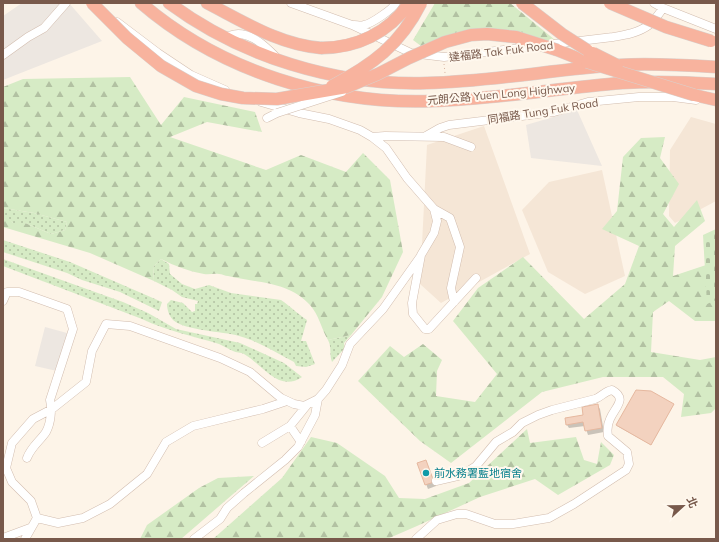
<svg xmlns="http://www.w3.org/2000/svg" width="719" height="542" font-family="Mulish,'Noto Sans TC',sans-serif">
<style>
.residential{fill:#f5e6d6}
.industrial{fill:#ede7e1}
.grass{fill:url(#grass-dots)}
.forest{fill:url(#forest-firs)}
.cemetery{fill:url(#cemetery-stones)}
.shadow{fill:#0003}
.building{fill:#f3d2bf;stroke:#e6b89f}
.lines{fill:none;stroke-linecap:round;stroke-linejoin:round}
.minor-casing{stroke:#d2bdaf;stroke-width:9}
.highway-casing{stroke:#d9d1cd;stroke-width:13}
.path{stroke:#d8b5a1;stroke-width:1;stroke-dasharray:1 3;stroke-linecap:butt}
.minor{stroke:#fff;stroke-width:8}
.highway{stroke:#f8b39e;stroke-width:12}
.minor-bridge-casing{stroke:#d2bdaf;stroke-width:9;stroke-linecap:butt}
.highway-bridge-casing{stroke:#d9d1cd;stroke-width:13;stroke-linecap:butt}
.minor-bridge{stroke:#fff;stroke-width:8}
.highway-bridge{stroke:#f8b39e;stroke-width:12}
.culture-dot{fill:#0f9aa8;stroke:#fff8ee;stroke-width:1.5}
.labels{text-anchor:middle;stroke-width:4;stroke-linejoin:round;paint-order:stroke}
.street-label{font-size:11px;fill:#78594b;stroke:#fff8ee}
.culture-label{font-size:11px;fill:#0d838f;stroke:#fff8ee;text-anchor:start}
</style>
<defs>
<pattern id="grass-dots" width="8" height="8" patternUnits="userSpaceOnUse"><rect width="8" height="8" fill="#d6ebc5"/><path d="M2 2h.1M6 6h.1" fill="none" stroke="#b2c1a2" stroke-width="1.8" stroke-linecap="round"/></pattern>
<pattern id="forest-firs" width="22" height="20" patternUnits="userSpaceOnUse"><rect width="22" height="20" fill="#d6ebc5"/><path d="M5 1l3.5 6h-7zM16 11l3.5 6h-7z" fill="#b2c1a2"/></pattern>
<pattern id="cemetery-stones" width="16" height="16" patternUnits="userSpaceOnUse"><rect width="16" height="16" fill="#d6ebc5"/><path d="M2 7V4a2 2 0 0 1 4 0v3zM10 15v-3a2 2 0 0 1 4 0v3z" fill="#b2c1a2"/></pattern>
</defs>
<rect width="100%" height="100%" fill="#fdf4e8"/>
<path class="residential" d="M691,117l25,7v77l-41,22 -6,-7 1,-66z
M484,126l46,128 -89,49 -21,-19 7,-139z
M602,170l23,106 -40,18 -37,-22 -26,-62 27,-28z"/>
<path class="industrial" d="M22,3h47l33,38 -99,39v-64z
M577,110l25,56 -71,-8 -5,-33z
M45,327l22,6 -10,38 -22,-5z"/>
<path class="grass" d="M3,208l31,5 33,9 -2,8 -14,4 -26,-11h-12l-5,-4 -5,1z
M3,240l67,22 92,40 -3,9 -39,-19 -38,-12 -15,-7 -64,-21z
M3,259l120,43 25,11 28,16 64,14 44,20 18,14c-23,16 -39,-12 -58,-23 -3,-2 -8,-1 -11,-3 -5,-2 -9,-5 -14,-7 -26,-8 -52,-13 -77,-25l-139,-53z
M161,259l8,5 1,10 12,10 13,5 14,-4 22,8 50,7c10,7 17,14 26,20l-6,21h5l9,23 -9,3 -10,-1 -2,-4c-18,-9 -36,-21 -55,-26 -17,-5 -53,-5 -66,-16 -4,-4 -6,-11 -6,-16l4,-4 12,3 9,9 3,-1v-7h2l1,-3 -16,-4 -10,-7 -18,-9 -1,-14z
M351,335l-7,8 1,5 -13,14c-3,-8 0,-15 -4,-22z"/>
<path class="forest" d="M435,3h75l45,37 -11,2 -16,-6 -94,5 -13,5 -8,-6z
M130,77l31,48 23,-28 71,15 7,20 -55,-10 -37,15 96,33 35,-15 45,17 17,-19 27,27 13,72 -21,45 -31,38 -23,5c-7,-12 -9,-25 -18,-35 -22,-24 -54,-22 -82,-29 -3,0 -6,-2 -9,-2 -5,-1 -10,1 -15,0 -16,-3 -29,-8 -43,-15l-8,8 1,14 -64,-28 -87,-26v-7l5,-2 5,5h12l26,11 14,-4 2,-8 -33,-9 -31,-5v-121l20,-8z
M665,137l-5,21 19,26 -16,30 11,13 23,-27 8,21 -30,25 -2,30 42,-14 1,59h-21l-26,-20 -16,11 -2,40 49,8 16,-3v51l-5,5 -30,4 3,-23 -21,-17h-60l-61,15 -91,71 -31,-22 -62,-60 32,-35 14,11 19,-13 19,16 -5,11 -1,25 39,6 22,-28 -44,-53 25,-33 45,-31 61,62 41,-35 14,-38 -37,-17 15,-18 6,-54 18,-19z
M527,429l3,14 46,-6 8,23 13,4 4,-22 13,13 -4,10 -52,30 -23,-16 -55,18 -63,29 -30,13h-174l69,-61 29,-41 26,6 48,33 14,22 26,1 44,-16z
M254,476l-73,63h-41l7,-14 52,-37 19,-10z"/>
<path class="cemetery" d="M716,229v71l-9,4 -4,-69z"/>
<path class="shadow" d="M597,405l3,4 4,23 -16,3 -3,-9 -16,2 -2,-3 17,-9z
M673,405l-22,40 -34,-19z
M426,461l10,25 -8,3 -10,-25z"/>
<path class="building" d="M636,390l15,1 23,13 -23,41 -35,-20z
M598,404l4,24 -17,3 -2,-9 -17,3 -1,-7 18,-3 -1,-8z
M426,460l8,22 -9,3 -8,-22z"/>
<g class="lines">
<defs>
<path id="minor" d="M291,3l61,22 59,28 33,4 169,-20c12,-2 25,-4 36,-12 5,-4 10,-11 14,-17
M654,3l9,5 53,21
M117,22l41,31 33,22 34,15
M354,25c3,0 7,1 10,0 7,-1 29,-16 32,-22
M225,37c4,-1 9,-3 13,-3 15,0 28,13 38,23
M3,55l25,-18 16,-9 22,-25
M261,102l38,11 30,6 31,11 12,7 14,11 21,30 27,31 3,12 -3,12 -13,22 -9,48 1,11 12,15h4l47,-51
M267,118l10,-5
M426,136l14,-8 9,-3 105,-13 34,-10 51,-5h34l23,3
M372,137l13,-1 59,1 27,10
M434,209l16,9 10,29 -9,41 3,14
M3,301l4,-9h12l48,17 6,20 -23,71c2,9 1,23 -4,32 -6,9 -15,15 -19,26
M290,426l11,16
M262,443l28,-17 17,-21
M37,518l21,5 25,-5 27,-14 37,-30 19,-32 27,-16 70,-17 24,-8
M3,538l27,-10
M25,539l12,-21 -6,-17 -19,-19 -6,-14 6,-25 21,-24 19,-10 34,-27 6,-31 14,-27 24,2 90,32 30,14 31,26 13,6 10,2 14,-7
M194,539l26,-20 7,-11 17,-15 41,-33 13,-13 17,-32 3,-16 8,-9 16,-25 8,-21 33,-35 37,-52
M416,539l21,-19 20,-6h9l29,10h18l36,-6 25,-14 52,-34 3,-6 -2,-12 -19,-16c-1,-6 -1,-11 2,-17 5,-12 18,-20 2,-29 -7,1 -11,7 -17,9l-43,11 -14,5 -16,8 -9,9 -17,10 -20,24 -14,9 -26,6"/>
<path id="highway" d="M141,3c79,68 188,102 292,98 63,-2 126,-13 189,-18 32,-2 63,-1 94,1
M169,3c73,54 167,83 258,80 64,-1 128,-14 192,-18 33,-2 65,0 97,2
M207,3c37,19 73,42 114,45
M557,50l30,12
M694,95l22,5"/>
</defs>
<use href="#minor" class="minor-casing"/>
<use href="#highway" class="highway-casing"/>
<path class="path" d="M444,64l1,9"/>
<use href="#minor" class="minor"/>
<use href="#highway" class="highway"/>
<defs>
<path id="minor-bridge" d="M277,113l65,-21"/>
<path id="highway-bridge" d="M92,3l35,35 34,28 35,20 25,8 22,4 34,1 70,-12 31,-13 31,-16 36,-16 26,-7 16,-1 29,3 41,13
M522,3l40,31 25,16
M610,3l56,24 45,14
M321,48c35,0 68,-15 88,-45
M593,53l24,12
M587,62l107,33
M332,86c40,-21 68,-41 89,-83"/>
</defs>
<use href="#minor-bridge" class="minor-bridge-casing"/>
<use href="#highway-bridge" class="highway-bridge-casing"/>
<use href="#minor-bridge" class="minor-bridge"/>
<use href="#highway-bridge" class="highway-bridge"/>
</g>
<circle class="culture-dot" cx="426" cy="473" r="4"/>
<g class="labels">
<g class="street-label">
<text transform="translate(501 51) rotate(-7)" y="4">達福路 Tak Fuk Road</text>
<text transform="translate(501 94) rotate(-5)" y="4">元朗公路 Yuen Long Highway</text>
<text transform="translate(543 111) rotate(-9)" y="4">同福路 Tung Fuk Road</text>
</g>
<g class="culture-label">
<text x="434" y="477">前水務署藍地宿舍</text>
</g>
</g>
<rect width="719" height="542" fill="none" stroke="#78594b" stroke-width="8"/>
<g transform="translate(683 506) rotate(68)" stroke="#fff8ee" stroke-width="3" paint-order="stroke">
<path d="M0-3L7 15L0 10L-7 15Z" fill="#78594b"/>
<text y="-6" font-size="11" font-weight="bold" text-anchor="middle" fill="#78594b">北</text>
</g>
</svg>
